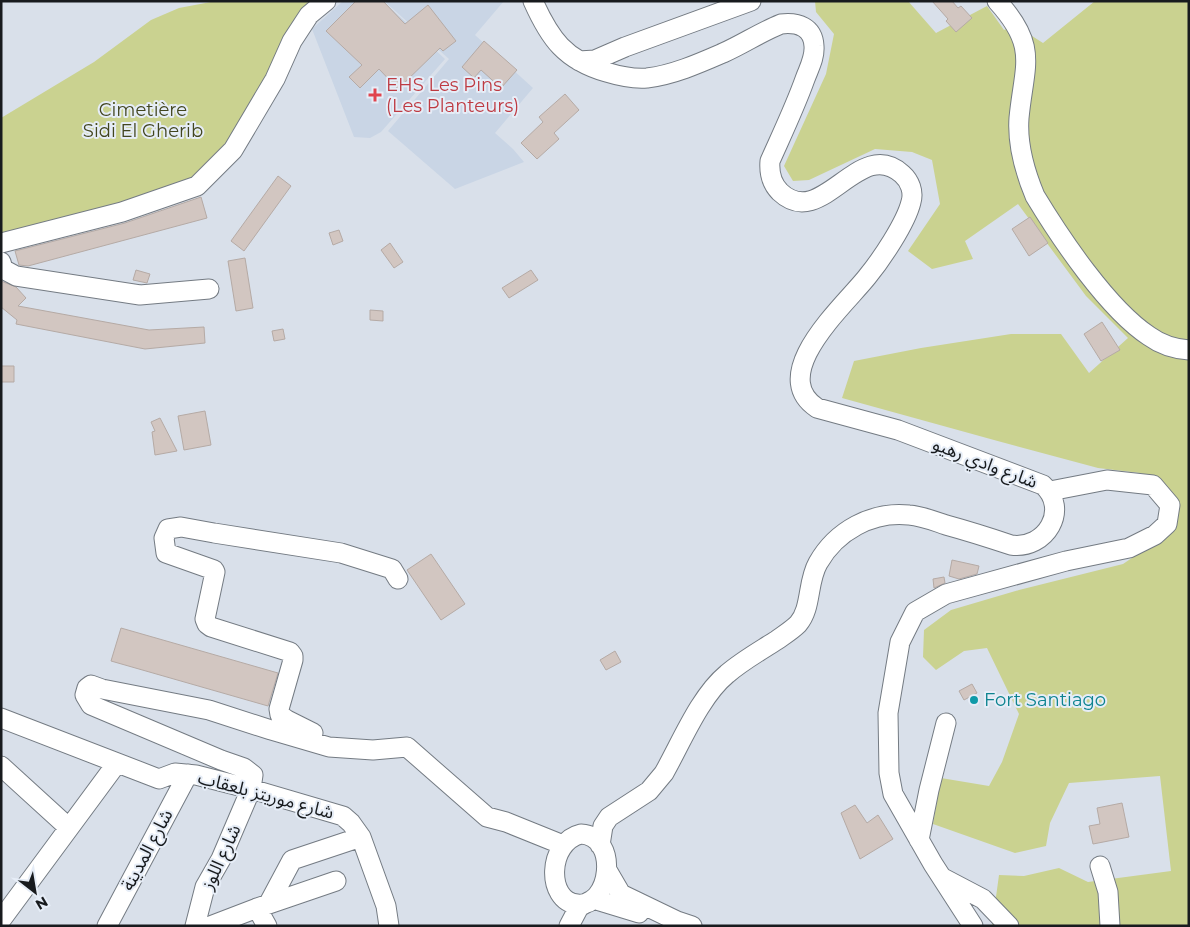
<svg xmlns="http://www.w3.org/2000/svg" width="1190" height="927" font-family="Montserrat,'Noto Sans Arabic',sans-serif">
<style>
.built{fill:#c9d5e5}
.green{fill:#cad290}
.building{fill:#d2c6c1;stroke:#b5aaa5}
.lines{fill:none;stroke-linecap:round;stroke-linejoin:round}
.minor-casing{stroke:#747b83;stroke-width:21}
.minor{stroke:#fff;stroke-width:19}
.health-dot{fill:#e0444e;stroke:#e6edf7;stroke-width:2}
.culture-dot{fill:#0f9aa8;stroke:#e6edf7;stroke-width:2}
.labels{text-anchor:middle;stroke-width:4;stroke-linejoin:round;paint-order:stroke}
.health-label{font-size:18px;fill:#be3a42;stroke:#e6edf7;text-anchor:start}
.park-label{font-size:18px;fill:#42461f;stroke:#e6edf7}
.street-label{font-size:18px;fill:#181b1e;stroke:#e6edf7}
.culture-label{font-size:18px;fill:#0d838f;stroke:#e6edf7;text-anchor:start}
</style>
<rect width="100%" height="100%" fill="#d9e0ea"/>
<path class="built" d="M343,1h40l62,58 -64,73 -11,6 -16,-1 -42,-108z
M384,1h120l-29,34 58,53 -38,45 18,16 11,13 -69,27 -67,-58 61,-72z"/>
<path class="green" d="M216,1h96l-48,89 -36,53 -45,45 -182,51v-121l93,-56 57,-42 28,-12z
M815,1h93l28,32 51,-27 17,24 11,-5 28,18 52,-42h94v925h-197l7,-51 25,1 35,-8 29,14 83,-11 -11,-95 -91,7 -19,40 -4,23 -31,7 -82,-29 8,-46 48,8 13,-24 17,-48 -32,-66 -23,3 -28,19 -13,-13 1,-27 27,-20 68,-20 104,-26 49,-33 1,-36 -9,-12 -24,-10 -42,-5 -104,-28 -152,-42 12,-37 67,-13 90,-14h50l28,39 39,-35 -42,-42 -68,-92 -53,37 8,18 -41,10 -24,-18 32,-47 -8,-44 -20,-8 -37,-3 -66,31 -16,1 -9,-15 42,-92 8,-40 -18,-22z"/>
<path class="building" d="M356,1h27l22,23 23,-19 28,36 -13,10 -3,-3 -42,41 -19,-20 -19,19 -11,-11 13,-12 -36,-34z
M932,1h20l6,7 3,-2 11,12 -16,14 -10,-11 2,-2z
M484,41l33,29 -16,18 -20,-18 -7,8 -12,-11z
M565,94l14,16 -25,23 5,6 -22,20 -16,-16 22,-21 -4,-5z
M278,176l13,10 -47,65 -13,-10z
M201,197l6,21 -179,48 -9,-1 -4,-14 110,-28z
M1030,217l18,26 -19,13 -17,-27z
M339,230l4,11 -10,4 -4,-12z
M390,243l13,19 -9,6 -13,-18z
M245,258l8,50 -17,3 -8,-50z
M136,270l14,4 -3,9 -14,-3z
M531,270l7,10 -29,18 -7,-10z
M1,281l15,6 10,11 -8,8 131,24 55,-3 1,16 -60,6 -129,-25 1,-4 -16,-13z
M370,310l13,1v10l-13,-1z
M1102,322l18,28 -19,11 -17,-27z
M283,329l2,10 -11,2 -2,-10z
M1,366h13v16h-13z
M205,411l6,34 -27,5 -6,-34z
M160,418l17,33 -22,4 -3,-23 3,-1 -4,-9z
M431,554l34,50 -24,16 -34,-50z
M952,560l27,6 -2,8 -18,5 -10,-3z
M944,577l1,6 -11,5 -1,-9z
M121,628l157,45 -10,33 -157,-45z
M615,651l6,11 -15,8 -6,-10z
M972,684l5,9 -13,7 -5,-9z
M1122,803l7,34 -36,7 -4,-18 11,-2 -3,-16z
M855,805l12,18 11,-8 15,24 -33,20 -19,-46z"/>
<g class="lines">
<defs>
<path id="minor" d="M533,1c17,38 32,59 73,71 13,4 27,7 41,6 26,-3 53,-15 76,-25 20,-9 38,-21 58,-29 17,-2 32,3 33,22 1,12 -5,22 -9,33 -10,28 -23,55 -35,82 -1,12 1,22 10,31 42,40 79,-57 122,-18 8,7 12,18 9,28 -5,21 -30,58 -44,75 -22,28 -101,97 -50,131l81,22 145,55c27,24 3,65 -32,60 -21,-7 -43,-14 -65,-20 -12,-4 -24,-9 -37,-10 -37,-4 -73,16 -91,48 -11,19 -6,45 -20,61 -6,6 -14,11 -21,16 -17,11 -35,21 -50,34 -27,22 -46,69 -63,99l-15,18 -40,26 -6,9 -3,19
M997,1c42,46 27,64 22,117 -2,27 6,54 16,78 26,43 73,113 114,140 11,8 26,13 40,14
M579,61l16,-1 30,-13 126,-46
M1,243l121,-31 75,-26 36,-36 42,-71 17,-38 17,-26 17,-14
M1,262l2,7 13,7 124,19 69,-6
M1,718l158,61 16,-6 21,2 55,14 92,27 8,7 10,14 25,69 3,20
M313,733l-26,-13 -7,-5 -1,-6 14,-49v-4l-3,-4 -79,-25 -4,-3 -2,-5 10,-47 -1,-2 -48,-17 -2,-15 4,-9 13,-2 33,6 127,20 51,16 6,10
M1,766l68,62
M581,834c39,2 30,74 -4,70 -31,-3 -30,-62 4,-70z
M919,840l10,-50 17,-67
M1100,866l8,26 2,34
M607,870l14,24 56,27 15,5
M943,878l40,21 26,27
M593,899l46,14
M269,903l23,-43 69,-23
M1,920l116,-157
M107,926l81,-152
M195,926l10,-39 16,-28 30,-70 2,-14 -9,-7 -23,-8 -130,-55 -6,-10 2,-7 4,-3 11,4 107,21 62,20 58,17 44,3 34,-3 80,70 19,5 57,23
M210,926l47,-18
M267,926l-10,-18 79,-27
M569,926l10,-19 11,-6
M973,926l-40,-62 -40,-70 -4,-21 -1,-60 12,-71 15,-30 31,-18 120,-33 63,-13 26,-13 12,-11 3,-19 -17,-20 -46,-5 -57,11"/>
</defs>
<use href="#minor" class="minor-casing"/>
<use href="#minor" class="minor"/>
</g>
<path class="health-dot" d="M372.5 87.5h5v5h5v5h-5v5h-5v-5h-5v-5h5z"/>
<circle class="culture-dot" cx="974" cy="700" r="5"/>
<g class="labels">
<g class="health-label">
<text x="386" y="91">EHS Les Pins<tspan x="386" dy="21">(Les Planteurs)</tspan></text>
</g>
<g class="park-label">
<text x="143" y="116">Cimetière<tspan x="143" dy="21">Sidi El Gherib</tspan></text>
</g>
<g class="street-label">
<text transform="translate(985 463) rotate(21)" y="6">شارع وادي رهيو</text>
<text transform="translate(266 795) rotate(15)" y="6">شارع موريتز بلعقاب</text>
<text transform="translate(147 850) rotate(-62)" y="6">شارع المدينة</text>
<text transform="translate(221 857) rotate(-65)" y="6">شارع اللوز</text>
</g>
<g class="culture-label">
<text x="984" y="706">Fort Santiago</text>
</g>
</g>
<rect width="1190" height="927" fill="none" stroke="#181b1e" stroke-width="5"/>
<g transform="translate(35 892) rotate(149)" stroke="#e6edf7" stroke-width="4" paint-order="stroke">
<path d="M0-4L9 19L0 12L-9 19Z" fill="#181b1e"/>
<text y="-8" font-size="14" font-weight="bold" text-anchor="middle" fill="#181b1e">N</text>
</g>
</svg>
